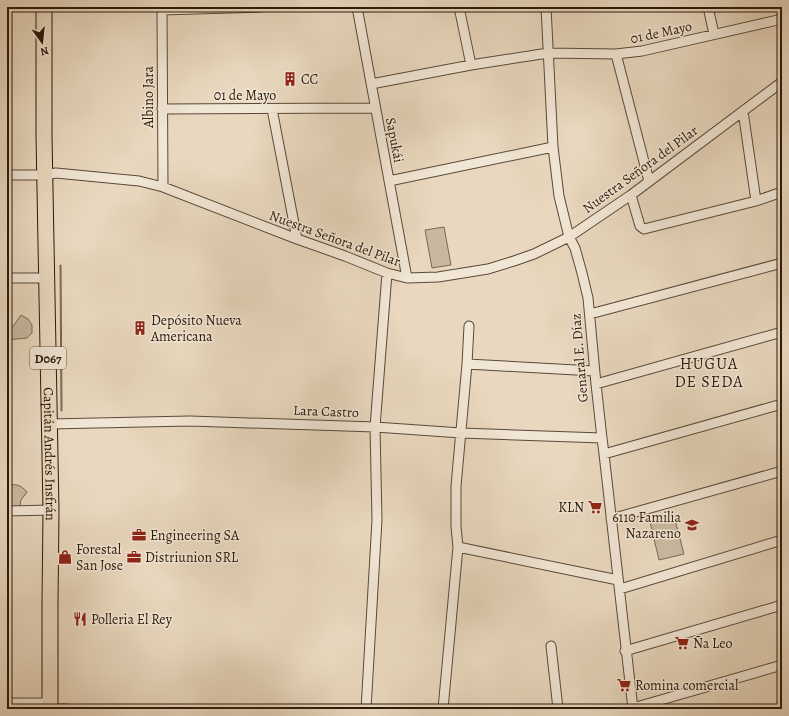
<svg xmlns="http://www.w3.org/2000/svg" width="789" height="716" font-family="Alegreya,serif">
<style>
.green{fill:#c9b8a0;stroke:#7a6856}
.water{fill:#a89782;stroke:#766552}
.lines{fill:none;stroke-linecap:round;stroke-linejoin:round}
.minor-casing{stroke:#5a4938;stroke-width:11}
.primary-casing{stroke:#2b190b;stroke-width:17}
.minor{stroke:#f1e6d5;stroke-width:9}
.primary{stroke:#e9d8bf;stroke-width:15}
.labels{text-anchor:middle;stroke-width:3;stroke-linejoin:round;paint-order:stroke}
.shield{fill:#f1e6d5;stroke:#665648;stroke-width:1}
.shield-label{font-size:13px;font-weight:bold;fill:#2b190b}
.street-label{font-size:14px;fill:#2b190b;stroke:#f1e6d5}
.poi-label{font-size:14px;fill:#2b190b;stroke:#f1e6d5;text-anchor:start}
.quarter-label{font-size:16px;letter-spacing:1px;fill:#2b190b;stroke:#f1e6d5}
</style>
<rect width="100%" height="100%" fill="#e9d8bf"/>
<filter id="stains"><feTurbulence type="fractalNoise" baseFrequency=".005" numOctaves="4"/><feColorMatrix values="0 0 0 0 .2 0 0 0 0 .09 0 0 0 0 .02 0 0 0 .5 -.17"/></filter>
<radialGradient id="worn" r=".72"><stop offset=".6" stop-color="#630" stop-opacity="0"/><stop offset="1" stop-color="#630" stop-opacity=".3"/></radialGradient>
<path class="green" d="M444,227l7,38 -19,3 -7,-38z
M21,315l7,4 4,6v8l-5,5 -20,2v-8h2z
M7,484c10,1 13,0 20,8l-6,8 -2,11 -12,-4z
M674,516l10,38 -25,6 -9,-38z"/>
<path class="water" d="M60,265h1l1,146h-1z"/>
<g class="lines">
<defs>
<path id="minor" d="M162,7l1,180
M357,7l50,271
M459,7l12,58
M546,7l7,140 6,49 10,41 6,11 7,25 6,25 8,86 6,54 2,16c9,85 19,170 29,255
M708,7l6,27
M162,10l99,-3
M616,54l33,127
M371,84l100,-19 77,-12 68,1 26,-3 140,-32
M162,109l213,-1
M272,109l25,130
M743,111l13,90
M7,175h38l11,-2 83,8 24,6 134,52 48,17 42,17 20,5 31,-1 50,-8 26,-8 20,-7 35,-17 62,-42 151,-113
M389,181l164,-34
M631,195l9,31 4,3 112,-28 26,-9
M7,278h40
M590,314l192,-51
M467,364l127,7
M596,384l186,-52
M49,424l141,-3 185,6 86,6 141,5
M604,454l178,-50
M7,511l44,-1
M611,519l171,-48
M458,547l160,33
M620,589l162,-49
M551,646l7,63
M625,651l157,-46
M7,703h43
M633,708l149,-43
M50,709h17
M366,709l11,-189 -2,-93 12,-154
M443,709l15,-162 -2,-20v-41l11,-122 2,-38"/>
<g id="primary">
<path id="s1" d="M44,7v129l7,374 -1,93v106"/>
</g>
</defs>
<use href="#minor" class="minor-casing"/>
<use href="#primary" class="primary-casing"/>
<use href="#minor" class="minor"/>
<use href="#primary" class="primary"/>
</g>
<defs>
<symbol id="building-bare" viewBox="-9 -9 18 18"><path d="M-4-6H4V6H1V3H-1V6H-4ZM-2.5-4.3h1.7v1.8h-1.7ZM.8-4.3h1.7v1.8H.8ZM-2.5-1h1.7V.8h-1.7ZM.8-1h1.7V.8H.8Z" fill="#8f2418" stroke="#f1e6d5" stroke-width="2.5" paint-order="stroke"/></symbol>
<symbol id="supermarket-bare" viewBox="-9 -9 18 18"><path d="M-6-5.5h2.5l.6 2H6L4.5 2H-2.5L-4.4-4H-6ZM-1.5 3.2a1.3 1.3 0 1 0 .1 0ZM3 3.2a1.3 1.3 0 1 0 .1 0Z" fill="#8f2418" stroke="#f1e6d5" stroke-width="2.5" paint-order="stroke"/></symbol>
<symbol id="school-bare" viewBox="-9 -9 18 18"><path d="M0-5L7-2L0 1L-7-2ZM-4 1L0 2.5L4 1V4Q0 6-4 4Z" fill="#8f2418" stroke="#f1e6d5" stroke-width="2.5" paint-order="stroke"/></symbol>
<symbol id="office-bare" viewBox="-9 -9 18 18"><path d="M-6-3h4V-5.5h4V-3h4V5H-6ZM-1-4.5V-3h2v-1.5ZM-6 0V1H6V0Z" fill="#8f2418" stroke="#f1e6d5" stroke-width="2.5" paint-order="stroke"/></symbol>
<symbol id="shop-bare" viewBox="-9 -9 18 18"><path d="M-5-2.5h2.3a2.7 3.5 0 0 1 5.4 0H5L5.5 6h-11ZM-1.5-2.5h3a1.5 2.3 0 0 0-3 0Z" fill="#8f2418" stroke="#f1e6d5" stroke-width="2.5" paint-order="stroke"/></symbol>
<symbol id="restaurant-bare" viewBox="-9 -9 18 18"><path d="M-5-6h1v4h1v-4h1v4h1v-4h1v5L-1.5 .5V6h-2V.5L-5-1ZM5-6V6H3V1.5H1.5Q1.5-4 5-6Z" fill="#8f2418" stroke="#f1e6d5" stroke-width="2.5" paint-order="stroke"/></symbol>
</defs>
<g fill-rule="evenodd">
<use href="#building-bare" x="280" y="69" width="20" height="20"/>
<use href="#building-bare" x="130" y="318" width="20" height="20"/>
<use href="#supermarket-bare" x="585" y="497" width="20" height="20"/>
<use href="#school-bare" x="682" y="515" width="20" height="20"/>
<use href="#office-bare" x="129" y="525" width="20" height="20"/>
<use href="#shop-bare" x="55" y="547" width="20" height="20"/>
<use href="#office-bare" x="124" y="547" width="20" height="20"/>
<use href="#restaurant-bare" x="70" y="609" width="20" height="20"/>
<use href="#supermarket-bare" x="672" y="633" width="20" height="20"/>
<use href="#supermarket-bare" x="614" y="675" width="20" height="20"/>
</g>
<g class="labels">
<rect class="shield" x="30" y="347" width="36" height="22" rx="3"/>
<g class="shield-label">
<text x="48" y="363">D067</text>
</g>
<g class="street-label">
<text transform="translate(661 32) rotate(-12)" y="5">01 de Mayo</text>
<text x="245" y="100">01 de Mayo</text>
<text transform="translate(148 97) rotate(-90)" y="5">Albino Jara</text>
<text transform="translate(395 140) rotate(79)" y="5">Sapukái</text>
<text transform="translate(640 169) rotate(-36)" y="5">Nuestra Señora del Pilar</text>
<text transform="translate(335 238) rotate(20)" y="5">Nuestra Señora del Pilar</text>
<text transform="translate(579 358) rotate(-95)" y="5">Genaral E. Díaz</text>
<text transform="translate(326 411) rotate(2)" y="5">Lara Castro</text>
<text dy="5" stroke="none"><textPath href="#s1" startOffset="447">Capitán Andrés Insfrán</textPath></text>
</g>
<g class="poi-label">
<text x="301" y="84">CC</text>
<text x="151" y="325">Depósito Nueva<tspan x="151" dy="16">Americana</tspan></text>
<text x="584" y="512" text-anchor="end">KLN</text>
<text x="681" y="522" text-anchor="end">6110 Familia<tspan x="681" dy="16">Nazareno</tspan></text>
<text x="150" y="540">Engineering SA</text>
<text x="76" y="554">Forestal<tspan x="76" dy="16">San Jose</tspan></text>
<text x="145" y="562">Distriunion SRL</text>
<text x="91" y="624">Polleria El Rey</text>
<text x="693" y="648">Ña Leo</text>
<text x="635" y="690">Romina comercial</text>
</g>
<g class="quarter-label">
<text x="709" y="369">HUGUA<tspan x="709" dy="18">DE SEDA</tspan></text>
</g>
</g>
<rect width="789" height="716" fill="none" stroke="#e9d8bf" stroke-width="24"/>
<rect x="8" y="8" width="773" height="700" fill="none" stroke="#2b190b" stroke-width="2"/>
<rect x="12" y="12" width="765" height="692" fill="none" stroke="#2b190b"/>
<g transform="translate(42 42) rotate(165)" stroke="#f1e6d5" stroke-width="3" paint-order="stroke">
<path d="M0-3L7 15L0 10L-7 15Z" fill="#2b190b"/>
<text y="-6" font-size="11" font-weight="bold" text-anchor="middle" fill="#2b190b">N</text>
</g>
<rect width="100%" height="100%" filter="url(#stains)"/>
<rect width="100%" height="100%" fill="url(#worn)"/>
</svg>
